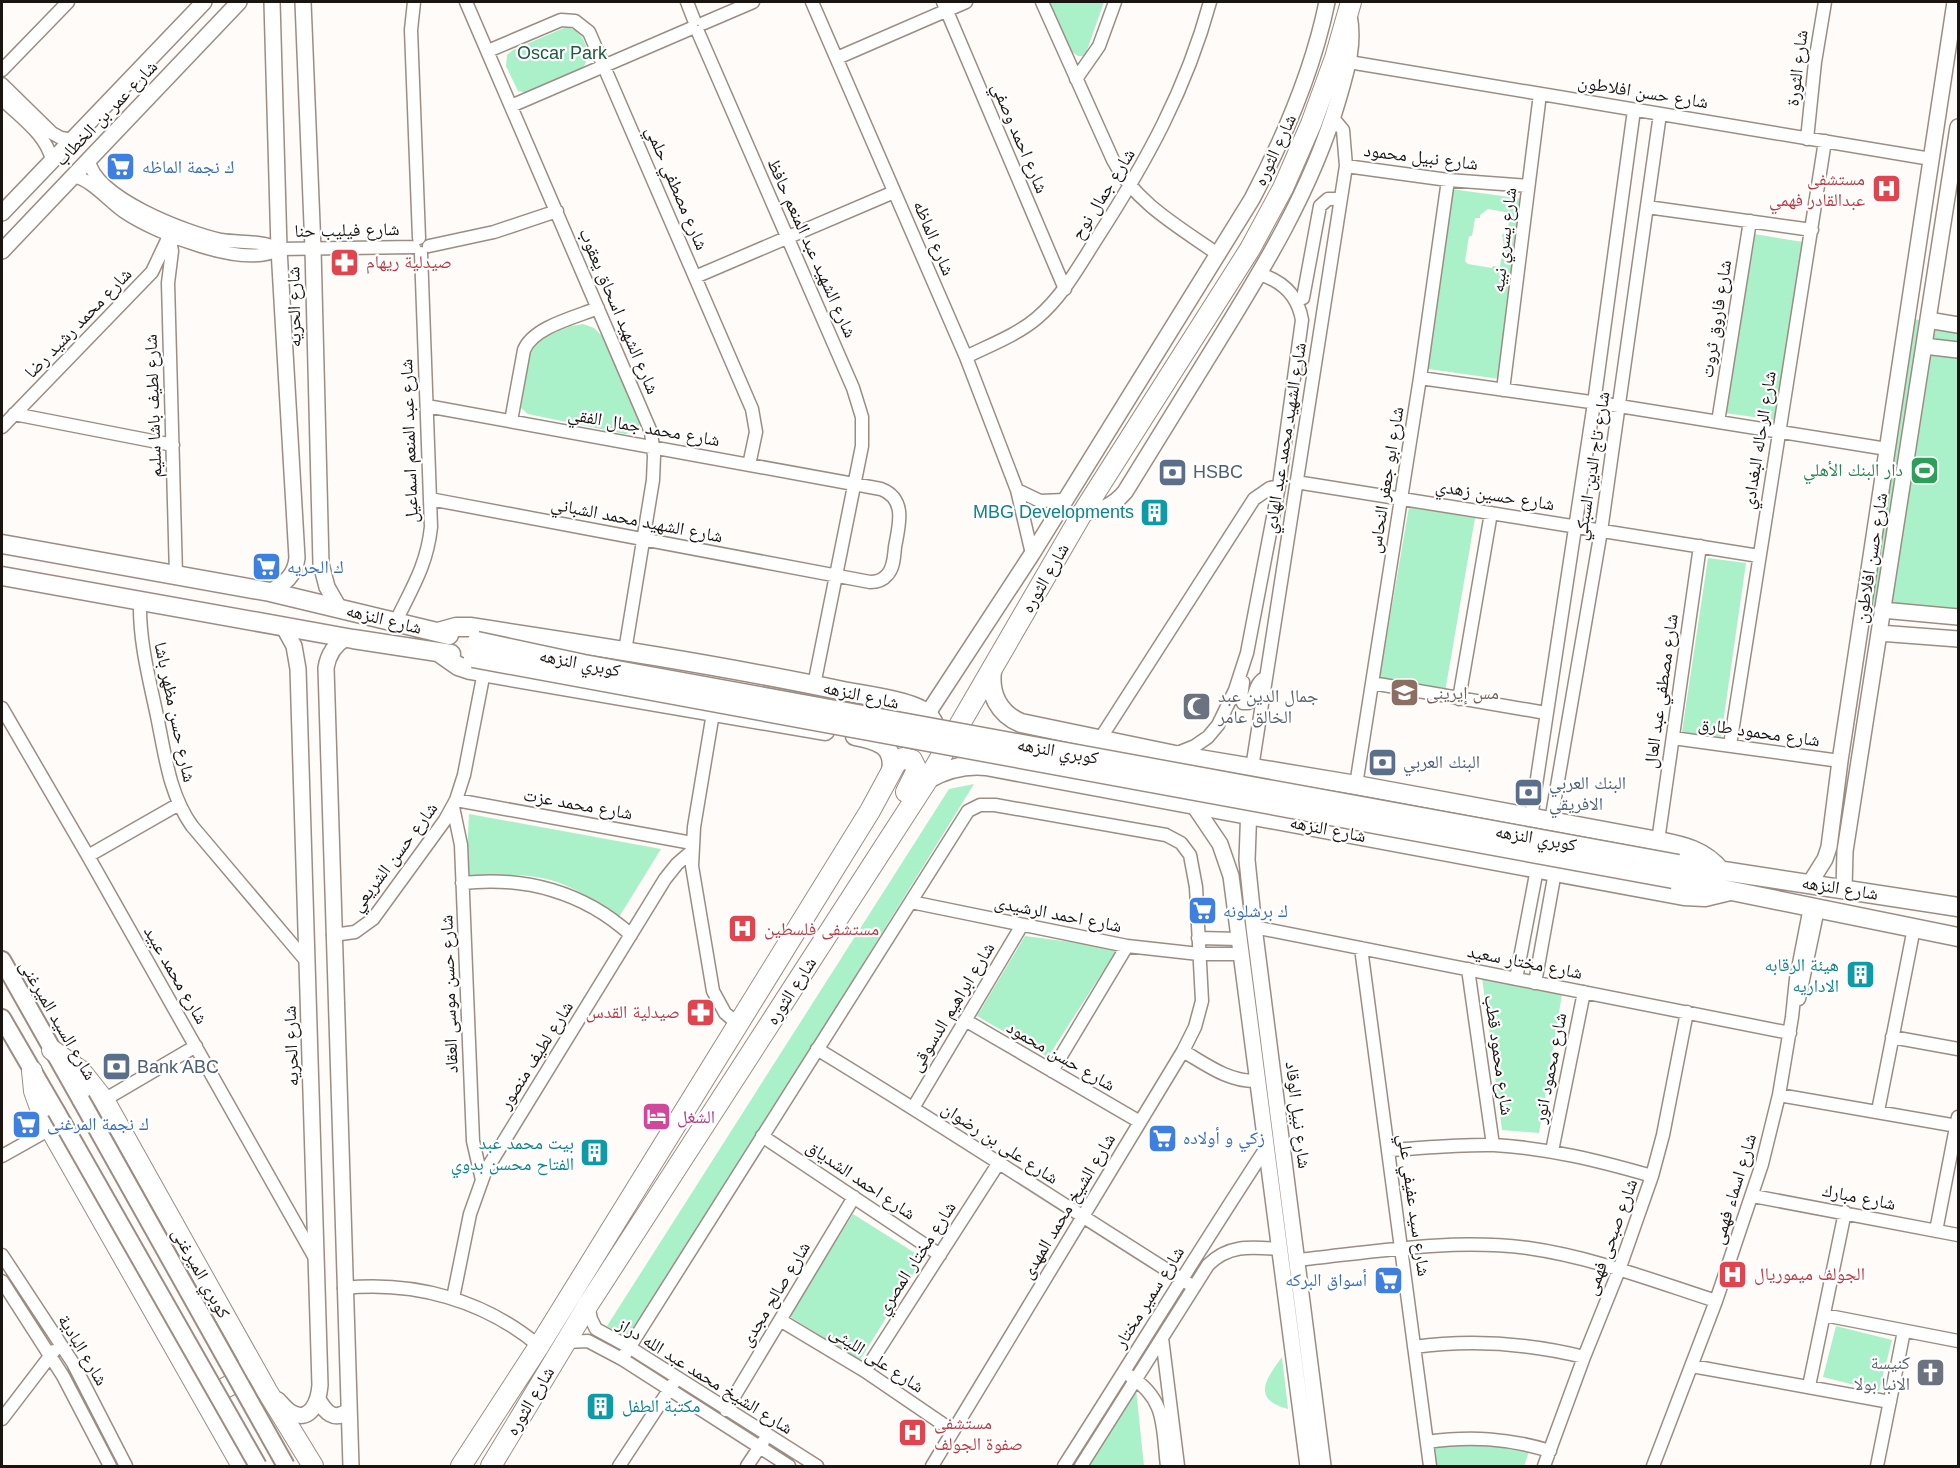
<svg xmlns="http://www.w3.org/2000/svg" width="1960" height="1468" font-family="Arial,'Noto Naskh Arabic',sans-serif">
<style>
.green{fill:#aaf0c8;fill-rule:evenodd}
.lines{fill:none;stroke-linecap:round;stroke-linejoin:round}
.minor-casing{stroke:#9c8d83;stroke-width:15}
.tertiary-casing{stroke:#9c8d83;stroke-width:18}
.secondary-casing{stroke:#9c8d83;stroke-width:20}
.primary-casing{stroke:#9c8d83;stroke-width:21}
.trunk-casing{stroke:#9c8d83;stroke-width:22}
.minor{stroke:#fff;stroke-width:12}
.tertiary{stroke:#fff;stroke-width:15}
.secondary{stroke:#fff;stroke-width:16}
.primary{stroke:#fff;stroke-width:18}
.trunk{stroke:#fff;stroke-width:20}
.secondary-bridge-casing{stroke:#9c8d83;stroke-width:20;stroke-linecap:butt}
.primary-bridge-casing{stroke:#9c8d83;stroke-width:21;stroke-linecap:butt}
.secondary-bridge{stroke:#fff;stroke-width:16}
.primary-bridge{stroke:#fff;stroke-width:18}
.labels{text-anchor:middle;stroke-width:4.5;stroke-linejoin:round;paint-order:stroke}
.park-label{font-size:18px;fill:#1c5a3c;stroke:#fff}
.street-label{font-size:18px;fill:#1b1512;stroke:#fff}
.shop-label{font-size:18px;fill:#366cbe;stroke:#fff;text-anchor:start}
.health-label{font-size:18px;fill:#be3a42;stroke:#fff;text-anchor:start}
.leisure-label{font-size:18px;fill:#27864d;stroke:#fff;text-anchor:end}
.service-label{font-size:18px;fill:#4e5e75;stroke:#fff;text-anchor:start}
.culture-label{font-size:18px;fill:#0d838f;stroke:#fff;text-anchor:end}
.education-label{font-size:18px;fill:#785e54;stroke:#fff;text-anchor:start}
.worship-label{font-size:18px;fill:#5b616d;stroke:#fff;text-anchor:start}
.hotel-label{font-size:18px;fill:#b23c85;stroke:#fff;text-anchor:start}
</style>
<rect width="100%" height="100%" fill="#fefbf9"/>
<path class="green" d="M1050,2h54l-19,54h-7l-6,-4z
M566,27c19,3 28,29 15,43l-53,23 -10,-2 -12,-25 1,-11 6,-5z
M1451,189l73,10 -24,180 -72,-10zM1488,209l17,3 5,6 -3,13 -5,4 4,21 -5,3 -1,8 -7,-1 -1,2 -24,-4 -3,-3 4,-25h3l3,-18h5v-3z
M1754,234l49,8 -28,178 -50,-7z
M1913,319l45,7v297l-90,-8z
M583,324l11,4 8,8 38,85c-1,8 -6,12 -15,13l-97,-20 -7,-6 10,-61 10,-9 30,-12z
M1409,507l66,11 -30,174 -66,-11z
M1708,558l38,5 -25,174 -39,-5z
M974,784l-344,556 -23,-14 342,-537z
M469,814l192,35 -42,68c-58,-41 -83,-47 -153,-39z
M1025,936l93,12 -70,109 -71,-41z
M1481,970l83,12 -25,151 -37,-3z
M853,1214l70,44 -63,102 -71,-44z
M1836,1326l56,14 -13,51 -56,-14z
M1282,1357l6,52c-37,-10 -22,-30 -6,-52z
M1136,1389l8,77h-57z
M1432,1434h48l53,6 -9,26h-88z"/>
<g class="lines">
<defs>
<path id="minor" d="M414,2l-3,28 8,208
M466,2l185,430 3,24 -1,24 -28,171
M687,2l7,18
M812,2l154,355 51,133 15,64
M943,2l122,287
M1042,2l71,158c22,43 68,68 106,95
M704,23l49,-21
M698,32l155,356 9,29v29l-48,239
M488,51l73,-31 14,1 14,11 163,377 4,23 -7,33
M837,58l129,-56
M1349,62l582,97
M2,70l66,-68
M1076,79l23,-33 16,-44
M2,84l50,49 9,5 11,2
M2,99c18,18 44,35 50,61
M511,106l181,-78
M1807,139l8,-77 10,-60
M89,159c3,38 99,74 132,81 19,3 41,0 58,9l135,-2
M1346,166l102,14 80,6
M73,176c20,4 36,26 53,37 30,20 120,57 153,36
M1647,207l165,23
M169,236l3,15 -4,32 8,292
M429,246l65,-14 63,-21
M695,277l199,-85
M1295,299l8,-1 17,-92 8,-7h11
M966,357c24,-12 51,-22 71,-39 26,-22 42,-52 60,-80 49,-76 89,-148 113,-236
M1420,378l199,28 268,43
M1503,390l37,-296
M427,406l454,83c26,10 18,36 14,58 -1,9 -1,21 -8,28 -4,5 -10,7 -17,7l-440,-83
M14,414l159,31
M511,421l13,-71c9,-23 52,-33 74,-42
M1718,422l32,-201
M2,427l150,-155 17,-36
M1296,482l463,74
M1017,490l23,11 25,-1
M140,601c-1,40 9,77 17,115 8,38 12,78 35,110l116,137
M396,621c16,-33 31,-56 35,-94l-10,-274
M1243,682l-2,16 2,5h5c10,-7 4,-18 18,-26
M1372,683l174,30
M1459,699l32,-186
M2,708l86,148 227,402
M713,713l-19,114 -2,39 21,125 12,22 13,11
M1673,738l167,23
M1100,739l154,-240 16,-11 9,-2
M1730,745l95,-604
M1175,754l20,-8 13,-9 10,-12 17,-35 12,-37 32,-167 23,-166c-4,-24 -19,-39 -43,-46
M1252,768l94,-602 -3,-36 -10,-12
M1356,785l64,-407 28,-198
M456,800l236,43
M453,807l8,38 12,296 9,39
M1531,818l63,-415 40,-293
M1551,821l50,-290 59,-417
M1658,841l42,-295
M88,856l91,-52
M462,883c63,-7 122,9 169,52
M911,902l216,44 72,8h43
M1254,927l536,106
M333,935l22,-3 18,-13 72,-99 11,-20 8,-25 20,-103
M1198,938l42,1
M1361,948l69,518
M1468,969l25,176
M1516,979l21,-110
M1535,983l20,-111
M1799,999l19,-90
M965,1020l175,102
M1892,1037l66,12
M817,1049c127,77 251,159 377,238
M1183,1051c24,14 46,31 74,30
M1052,1071l75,-125
M1779,1095l178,31
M104,1100l92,-54
M913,1108l109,-183
M1878,1111l36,-183
M762,1136l178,119
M1389,1150c35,-2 70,-6 105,-5 54,3 106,16 158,31
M1552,1151l32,-159
M2,1156l48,-27
M1753,1196l205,39
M1936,1231l22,-114
M2,1255l71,108 53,103
M1297,1260c76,-8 154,-22 231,-12 64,9 126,33 188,53
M2,1281l61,95 47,90
M344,1288c71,-7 140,12 195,58
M453,1298l17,-84 15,-42 180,-293 12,-15 15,-13
M588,1305l3,14 5,10 33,18 188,119
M1824,1315l134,26
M780,1320l85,51 88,60
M1162,1338l16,128
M565,1342l23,-1 34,18 167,107
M1414,1347c59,-8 113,-4 170,10
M622,1359l346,-548 12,-6h15l171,30 15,8 9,12 6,32 6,114 -7,26 -12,24 -251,415
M1692,1366l198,36
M865,1371l133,-207
M1130,1376c37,24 32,50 37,90
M1809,1386l36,-174
M726,1410l128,-213
M2,1419l52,-68
M1427,1442c43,-6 81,-4 123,9
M619,1466l54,-82
M747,1466l16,-24
M1064,1466c68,-106 133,-213 202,-318
M1081,1466l127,-201c21,-21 44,-18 71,-16
M1544,1466l40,-109 35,-87 33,-94 11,-41 24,-123
M1653,1466l63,-165 46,-137 17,-69 13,-78 4,-38 14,-72
M1877,1466l27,-135"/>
<path id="tertiary" d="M303,2l10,247 8,315 6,23 12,21
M2,213l202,-211
M2,251l237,-249
M1928,320l30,5
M1924,346l34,4
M1083,512c18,0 31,-7 42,-20 26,-42 52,-85 79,-128 52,-84 106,-168 134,-264 8,-28 17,-55 11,-85
M270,592c15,-9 25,-16 27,-34l-18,-309 -7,-247
M1882,610l76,7
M1879,633l79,6
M346,638c-12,7 -18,17 -20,30l25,798
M928,713l104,-159 220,-355c33,-63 61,-128 75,-197
M1193,804l27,40 11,32 77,590
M1249,805l-2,55 7,67 69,539
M1810,883l15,-24 4,-12 11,-86 115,-759
M1844,889l1,-38 113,-724
M318,1399c7,13 16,23 30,12
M278,1400c4,4 8,10 14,13 19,10 27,-13 28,-28l-22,-716 -4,-23 -11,-20"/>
<path id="secondary" d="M2,960l79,140
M2,1018l54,93"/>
<path id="primary" d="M2,544l268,48 179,43
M2,576l351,63 98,15
M438,632l18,-5h14c125,19 249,38 373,64 20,4 69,10 83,22 7,5 12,19 13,28
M438,652l20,14 12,4 355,61
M992,671c-3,23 7,43 29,52l154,32 181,30 302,56c25,5 46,9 63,30
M855,736c21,4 41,9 36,35
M928,779c18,-10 37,-15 58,-13l698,130 21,1 25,-6
M1678,864l280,43
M1673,879l285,58"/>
<path id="trunk" d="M52,1050l29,21 23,29 163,291 46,75
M32,1071l2,20 9,25 199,350
M202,1395c21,-3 34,-11 46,-29
M461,1466l78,-120 331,-535 26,-48 7,-5 9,2 5,10 -11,22
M491,1466l97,-161 340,-526 155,-267 167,-263 33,-61 28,-64 24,-66 16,-56"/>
</defs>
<use href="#minor" class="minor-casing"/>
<use href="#tertiary" class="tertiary-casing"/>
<use href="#secondary" class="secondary-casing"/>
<use href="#primary" class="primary-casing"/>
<use href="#trunk" class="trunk-casing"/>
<use href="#minor" class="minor"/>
<use href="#tertiary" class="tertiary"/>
<use href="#secondary" class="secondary"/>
<use href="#primary" class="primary"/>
<use href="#trunk" class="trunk"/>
<defs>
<path id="secondary-bridge" d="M81,1100l205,366
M56,1111l202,355"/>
<path id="primary-bridge" d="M477,641l107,23 1094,200
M473,658l1200,221"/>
</defs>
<use href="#secondary-bridge" class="secondary-bridge-casing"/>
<use href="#primary-bridge" class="primary-bridge-casing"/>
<use href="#secondary-bridge" class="secondary-bridge"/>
<use href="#primary-bridge" class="primary-bridge"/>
</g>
<defs>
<symbol id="supermarket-square" viewBox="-11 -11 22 22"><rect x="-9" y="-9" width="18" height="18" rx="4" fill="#3f7fe0" stroke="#fff"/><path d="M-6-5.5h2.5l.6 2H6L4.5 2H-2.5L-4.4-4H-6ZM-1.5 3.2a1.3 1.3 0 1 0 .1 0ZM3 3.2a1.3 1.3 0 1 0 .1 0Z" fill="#fff"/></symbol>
<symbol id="hospital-square" viewBox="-11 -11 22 22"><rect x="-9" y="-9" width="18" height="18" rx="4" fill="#e0444e" stroke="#fff"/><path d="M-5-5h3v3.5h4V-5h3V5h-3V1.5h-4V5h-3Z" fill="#fff"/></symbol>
<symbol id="pharmacy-square" viewBox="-11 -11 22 22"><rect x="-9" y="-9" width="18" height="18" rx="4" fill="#e0444e" stroke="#fff"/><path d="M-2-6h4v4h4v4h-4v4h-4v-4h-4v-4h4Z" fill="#fff"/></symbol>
<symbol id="stadium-square" viewBox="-11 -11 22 22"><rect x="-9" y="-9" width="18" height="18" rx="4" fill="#2e9e5b" stroke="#fff"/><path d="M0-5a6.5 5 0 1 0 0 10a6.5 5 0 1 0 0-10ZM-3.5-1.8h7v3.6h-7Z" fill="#fff"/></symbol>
<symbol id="bank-square" viewBox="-11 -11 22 22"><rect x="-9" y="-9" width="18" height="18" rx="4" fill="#5c6f8a" stroke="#fff"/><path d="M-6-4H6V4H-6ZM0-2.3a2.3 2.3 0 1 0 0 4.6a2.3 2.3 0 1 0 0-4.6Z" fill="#fff"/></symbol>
<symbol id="building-square" viewBox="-11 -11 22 22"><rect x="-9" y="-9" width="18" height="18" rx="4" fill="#0f9aa8" stroke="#fff"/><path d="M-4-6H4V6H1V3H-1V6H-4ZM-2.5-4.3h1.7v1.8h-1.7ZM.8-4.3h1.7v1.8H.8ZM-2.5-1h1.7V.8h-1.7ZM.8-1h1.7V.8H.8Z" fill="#fff"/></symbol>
<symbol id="school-square" viewBox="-11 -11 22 22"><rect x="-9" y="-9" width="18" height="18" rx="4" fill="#8d6e63" stroke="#fff"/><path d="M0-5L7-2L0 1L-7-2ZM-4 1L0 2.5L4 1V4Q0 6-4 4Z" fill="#fff"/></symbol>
<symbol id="mosque-square" viewBox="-11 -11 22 22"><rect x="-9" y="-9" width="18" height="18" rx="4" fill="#6b7280" stroke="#fff"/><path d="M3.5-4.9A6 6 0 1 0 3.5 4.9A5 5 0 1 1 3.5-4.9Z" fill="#fff"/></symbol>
<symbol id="hotel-square" viewBox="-11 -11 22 22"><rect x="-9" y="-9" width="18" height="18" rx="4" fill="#d1479c" stroke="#fff"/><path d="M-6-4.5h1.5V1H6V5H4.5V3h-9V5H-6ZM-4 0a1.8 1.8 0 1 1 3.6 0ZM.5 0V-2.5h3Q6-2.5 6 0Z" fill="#fff"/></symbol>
<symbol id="church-square" viewBox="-11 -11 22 22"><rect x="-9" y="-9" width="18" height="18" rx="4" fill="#6b7280" stroke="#fff"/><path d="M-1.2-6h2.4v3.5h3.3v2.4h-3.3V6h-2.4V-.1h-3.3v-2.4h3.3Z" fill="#fff"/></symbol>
</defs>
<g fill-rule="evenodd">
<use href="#supermarket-square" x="104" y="150" width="33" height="33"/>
<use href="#hospital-square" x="1870" y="172" width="33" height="33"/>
<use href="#pharmacy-square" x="328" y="246" width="33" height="33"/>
<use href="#stadium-square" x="1908" y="454" width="33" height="33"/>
<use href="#bank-square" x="1156" y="456" width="33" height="33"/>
<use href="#building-square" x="1138" y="496" width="33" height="33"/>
<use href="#supermarket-square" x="250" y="550" width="33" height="33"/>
<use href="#school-square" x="1388" y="676" width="33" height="33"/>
<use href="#mosque-square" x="1180" y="690" width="33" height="33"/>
<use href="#bank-square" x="1366" y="746" width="33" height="33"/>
<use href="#bank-square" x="1512" y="776" width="33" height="33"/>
<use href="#supermarket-square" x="1186" y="894" width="33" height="33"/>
<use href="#hospital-square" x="726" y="912" width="33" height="33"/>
<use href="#building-square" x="1844" y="958" width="33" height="33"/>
<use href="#pharmacy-square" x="684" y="996" width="33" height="33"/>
<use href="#bank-square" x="100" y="1050" width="33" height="33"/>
<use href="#hotel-square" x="640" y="1100" width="33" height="33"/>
<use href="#supermarket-square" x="10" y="1108" width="33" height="33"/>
<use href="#supermarket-square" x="1146" y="1122" width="33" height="33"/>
<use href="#building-square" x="578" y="1136" width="33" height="33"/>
<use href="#hospital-square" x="1716" y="1258" width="33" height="33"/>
<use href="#supermarket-square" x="1372" y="1264" width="33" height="33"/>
<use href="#church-square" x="1914" y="1356" width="33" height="33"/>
<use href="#building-square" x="584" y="1390" width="33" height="33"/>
<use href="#hospital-square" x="896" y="1416" width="33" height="33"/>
</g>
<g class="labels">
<g class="park-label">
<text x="562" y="59">Oscar Park</text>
</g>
<g class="street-label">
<text transform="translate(1797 68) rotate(-83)" y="6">شارع الثورة</text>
<text transform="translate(1643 92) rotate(9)" y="6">شارع حسن افلاطون</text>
<text transform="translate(106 113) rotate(-46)" y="6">شارع عمر بن الخطاب</text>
<text transform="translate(1020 138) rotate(67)" y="6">شارع احمد وصفي</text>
<text transform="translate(1275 150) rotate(-65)" y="6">شارع الثوره</text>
<text transform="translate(1421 157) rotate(7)" y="6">شارع نبيل محمود</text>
<text transform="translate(677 188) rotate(67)" y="6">شارع مصطفي حلمي</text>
<text transform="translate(1103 194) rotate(-58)" y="6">شارع جمال نوح</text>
<text transform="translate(347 230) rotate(-1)" y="6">شارع فيليب حنا</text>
<text transform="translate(934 238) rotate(67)" y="6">شارع الماظه</text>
<text transform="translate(1504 240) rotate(-83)" y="6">شارع يسري نبيه</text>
<text transform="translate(812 248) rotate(66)" y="6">شارع الشهيد عبد المنعم حافظ</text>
<text transform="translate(294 307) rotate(-91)" y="6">شارع الحريه</text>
<text transform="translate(619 311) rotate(67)" y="6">شارع الشهيد اسحاق يعقوب</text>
<text transform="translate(1716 319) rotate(-81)" y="6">شارع فاروق ثروت</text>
<text transform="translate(78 323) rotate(-46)" y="6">شارع محمد رشيد رضا</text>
<text transform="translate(153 406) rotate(-92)" y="6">شارع لطيف باشا سليم</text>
<text transform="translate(644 427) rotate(10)" y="6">شارع محمد جمال الفقي</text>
<text transform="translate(1285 438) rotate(-81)" y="6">شارع الشهيد محمد عبد الهادي</text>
<text transform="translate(1759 440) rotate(-81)" y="6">شارع الرحاله البغدادي</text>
<text transform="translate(409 441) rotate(-92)" y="6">شارع عبد المنعم اسماعيل</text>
<text transform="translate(1592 466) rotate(-81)" y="6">شارع تاج الدين السبكي</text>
<text transform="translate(1386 480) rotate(-81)" y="6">شارع ابو جعفر النحاس</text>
<text transform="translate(1495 495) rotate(9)" y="6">شارع حسين زهدي</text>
<text transform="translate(637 520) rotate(11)" y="6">شارع الشهيد محمد الشباني</text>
<text transform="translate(1871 558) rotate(-81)" y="6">شارع حسن افلاطون</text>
<text transform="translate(1045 578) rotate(-60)" y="6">شارع الثوره</text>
<text transform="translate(384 619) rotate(14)" y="6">شارع النزهه</text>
<text transform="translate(580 663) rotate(11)" y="6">كوبري النزهه</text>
<text transform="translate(1661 691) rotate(-82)" y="6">شارع مصطفي عبد العال</text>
<text transform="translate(861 695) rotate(12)" y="6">شارع النزهه</text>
<text transform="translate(175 712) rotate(78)" y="6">شارع حسن مظهر باشا</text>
<text transform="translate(1759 732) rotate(8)" y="6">شارع محمود طارق</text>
<text transform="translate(1058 751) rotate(10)" y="6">كوبري النزهه</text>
<text transform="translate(578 804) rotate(10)" y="6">شارع محمد عزت</text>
<text transform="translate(1328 829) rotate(11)" y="6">شارع النزهه</text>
<text transform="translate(1536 838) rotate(10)" y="6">كوبري النزهه</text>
<text transform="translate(394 857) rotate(-53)" y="6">شارع حسن الشريعي</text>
<text transform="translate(1840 888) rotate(9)" y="6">شارع النزهه</text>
<text transform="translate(1058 914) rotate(11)" y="6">شارع احمد الرشيدى</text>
<text transform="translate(1525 962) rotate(11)" y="6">شارع مختار سعيد</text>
<text transform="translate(176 975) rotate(60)" y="6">شارع محمد عبيد</text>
<text transform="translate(791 991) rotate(-57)" y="6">شارع الثوره</text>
<text transform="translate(449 994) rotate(-92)" y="6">شارع حسن موسى العقاد</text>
<text transform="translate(952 1007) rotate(-59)" y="6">شارع ابراهيم الدسوقى</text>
<text transform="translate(58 1020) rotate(60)" y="6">شارع السيد الميرغنى</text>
<text transform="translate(291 1046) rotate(-92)" y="6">شارع الحريه</text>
<text transform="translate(536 1055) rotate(-58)" y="6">شارع لطيف منصور</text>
<text transform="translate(1499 1055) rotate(82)" y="6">شارع محمود قطب</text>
<text transform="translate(1061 1056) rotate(30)" y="6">شارع حسن محمود</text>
<text transform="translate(1550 1068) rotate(-79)" y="6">شارع محمود انور</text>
<text transform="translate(1298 1115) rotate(83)" y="6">شارع نبيل الوقاد</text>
<text transform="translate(1000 1143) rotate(33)" y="6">شارع على بن رضوان</text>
<text transform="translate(861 1180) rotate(34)" y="6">شارع احمد الشدياق</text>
<text transform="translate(1734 1189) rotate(-73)" y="6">شارع اسماء فهمى</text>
<text transform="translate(1859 1197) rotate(11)" y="6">شارع مبارك</text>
<text transform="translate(1414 1205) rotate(82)" y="6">شارع سيد عفيفي علي</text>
<text transform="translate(1068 1206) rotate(-59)" y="6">شارع الشيخ محمد المهدى</text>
<text transform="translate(1611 1237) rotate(-70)" y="6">شارع صبحى فهمى</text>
<text transform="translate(916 1258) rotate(-57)" y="6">شارع مختار المصري</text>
<text transform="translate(201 1273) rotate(61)" y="6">كوبري الميرغنى</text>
<text transform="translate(775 1294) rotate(-59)" y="6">شارع صالح مجدى</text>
<text transform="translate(1149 1297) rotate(-58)" y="6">شارع سمير مختار</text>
<text transform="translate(83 1350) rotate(59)" y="6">شارع البادية</text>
<text transform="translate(877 1359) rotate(33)" y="6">شارع على الليثى</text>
<text transform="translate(705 1376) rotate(32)" y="6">شارع الشيخ محمد عبد الله دراز</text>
<text transform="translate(530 1401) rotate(-59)" y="6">شارع الثوره</text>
</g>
<g class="shop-label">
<text x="142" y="173">ك نجمة الماظه</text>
<text x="287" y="573">ك الحريه</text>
<text x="1223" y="917">ك برشلونه</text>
<text x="47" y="1130">ك نجمة المرغنى</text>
<text x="1183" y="1144">زكي و أولاده</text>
<text x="1367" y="1286" text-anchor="end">أسواق البركه</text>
</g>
<g class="health-label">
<text x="1865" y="185" text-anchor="end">مستشفى<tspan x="1865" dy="21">عبدالقادر فهمي</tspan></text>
<text x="366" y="268">صيدلية ريهام</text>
<text x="764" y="935">مستشفى فلسطين</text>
<text x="680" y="1018" text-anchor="end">صيدلية القدس</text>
<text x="1754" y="1280">الجولف ميموريال</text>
<text x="934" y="1429">مستشفى<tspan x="934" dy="21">صفوة الجولف</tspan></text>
</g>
<g class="leisure-label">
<text x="1903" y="476">دار البنك الأهلي</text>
</g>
<g class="service-label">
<text x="1193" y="478">HSBC</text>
<text x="1403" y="768">البنك العربي</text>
<text x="1549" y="789">البنك العربي<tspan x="1549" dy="21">الافريقي</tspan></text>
<text x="137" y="1073">Bank ABC</text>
</g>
<g class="culture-label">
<text x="1134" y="518">MBG Developments</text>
<text x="1839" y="971">هيئة الرقابه<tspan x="1839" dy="21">الاداريه</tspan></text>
<text x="574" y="1149">بيت محمد عبد<tspan x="574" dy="21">الفتاح محسن بدوي</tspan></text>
<text x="622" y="1412" text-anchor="start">مكتبة الطفل</text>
</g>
<g class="education-label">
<text x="1426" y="699">مس إيرينى</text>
</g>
<g class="worship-label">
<text x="1218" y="702">جمال الدين عبد<tspan x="1218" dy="21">الخالق عامر</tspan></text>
<text x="1910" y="1369" text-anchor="end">كنيسة<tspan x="1910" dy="21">الانبا بولا</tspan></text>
</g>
<g class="hotel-label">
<text x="677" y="1123">الشغل</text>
</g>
</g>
<rect width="1960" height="1468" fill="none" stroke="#1b1512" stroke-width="6"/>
</svg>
